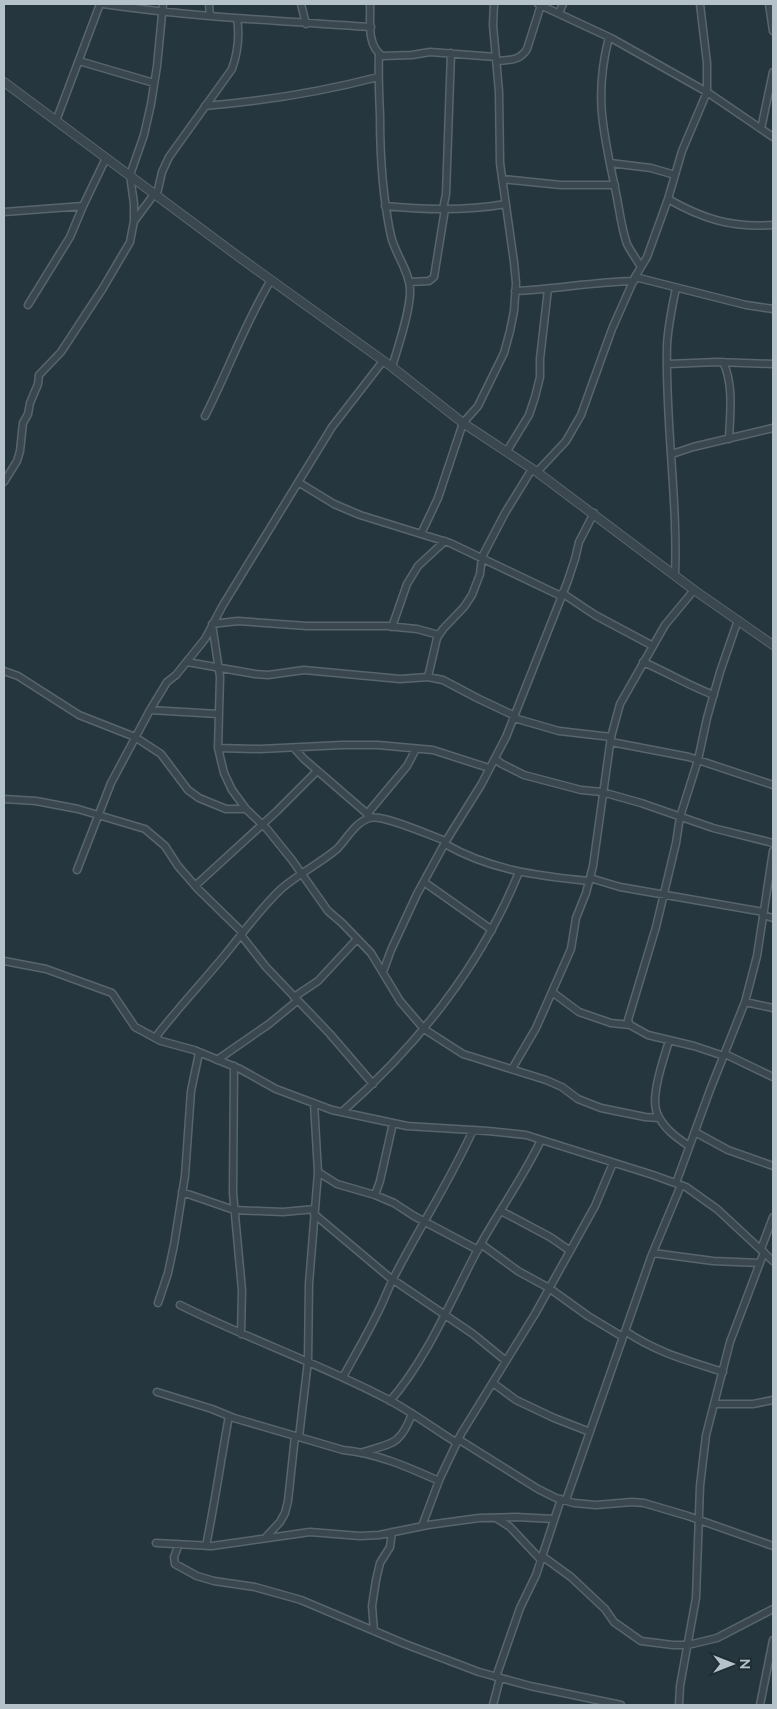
<svg xmlns="http://www.w3.org/2000/svg" width="777" height="1709" font-family="Mulish,sans-serif">
<style>
.lines{fill:none;stroke-linecap:round;stroke-linejoin:round}
.minor-casing{stroke:#58656d;stroke-width:9}
.tertiary-casing{stroke:#58656d;stroke-width:10}
.minor{stroke:#3a474f;stroke-width:6}
.tertiary{stroke:#3a474f;stroke-width:8}
</style>
<rect width="100%" height="100%" fill="#26363f"/>
<g class="lines">
<defs>
<path id="minor" d="M103,4c89,13 178,17 268,23
M209,4l1,12
M301,4l5,20
M370,4c1,17 -4,40 12,52l30,-1 18,-3 66,5
M538,4l73,34 96,54 66,45
M769,4l4,27
M559,13l4,-9
M609,37c-15,58 -6,94 6,151 4,18 6,39 12,56 4,8 10,16 14,23
M379,54c-1,20 0,40 1,61 0,41 2,80 11,121 4,18 18,34 19,53 1,20 -12,58 -18,78
M79,61l75,22
M496,61c13,-1 24,0 31,-12l14,-44
M205,106c59,-5 116,-14 173,-29
M56,121l44,-117
M761,129l12,-57
M610,163l41,5 24,7
M502,179l59,6h54
M157,194l5,-22 7,-15 63,-88c6,-17 8,-32 5,-51
M668,199c35,20 64,29 105,26
M385,206c40,4 81,5 121,-2
M443,209l3,-15 5,-141
M4,212l79,-6
M135,220l20,-27
M635,277l111,28 27,4
M409,282l20,-1 5,-4 11,-68
M515,291c40,-2 79,-9 119,-10
M28,305l42,-68 13,-31 23,-48
M723,362c11,22 7,53 6,77
M668,364l49,-2 56,2
M205,416c23,-45 40,-93 66,-136
M507,451l22,-36 6,-18 5,-20v-18l8,-70
M672,454l21,-7 80,-19
M537,472l29,-31 15,-26 31,-86 23,-52 12,-20 21,-58 14,-48 25,-59v-29l-7,-59
M4,482l13,-21 3,-10 3,-28 5,-9 2,-11 8,-19 1,-9 22,-23 42,-64 27,-46 4,-21v-17l-4,-29 14,-40 7,-31 6,-38 6,-62
M298,482l36,22 26,11 90,28 111,53
M421,534l17,-36 25,-75 15,-17 26,-53 6,-22 4,-20 2,-28 -2,-21 -14,-99 -1,-71 -6,-67 1,-21
M675,575c3,-77 -10,-153 -8,-230 1,-19 5,-38 9,-57
M562,593l33,22 58,31
M392,627l15,-43 11,-18 27,-25
M439,635l-22,-6 -30,-3h-80l-69,-5 -26,3 8,53 -2,71 6,25 8,17 14,19 21,20 25,31 36,51 14,12 29,30 29,48 24,28 39,25 83,26 16,7 16,12 23,9 44,9 14,1
M187,662l68,12 13,1 36,-5 96,9 28,-2 15,3 34,18 38,18
M643,662c24,10 46,24 71,33
M4,671l14,5 61,39 56,22 26,17 27,36 11,8 27,11h20
M428,677l9,-39 6,-9 21,-22 8,-12 8,-21 2,-17 23,-44 27,-44
M150,710l68,4
M514,718l45,13 52,6
M611,742l78,15 84,28
M218,748l42,1 82,-4h36l55,5 56,18
M294,748l10,11 67,58
M495,759l7,5 22,11 57,15 21,2 39,11 72,25 60,15
M4,799l32,2 42,8 67,20 20,17 13,20 20,23 45,44
M367,814l40,-48 9,-17
M445,844c45,26 93,32 144,37
M77,870l34,-87 39,-73 17,-28 9,-7 29,-36 18,-34 109,-178 51,-66
M590,878l30,9 144,25
M424,882l68,48
M195,886l82,-75 40,-40
M763,915l10,3
M241,935l25,32 64,67 43,50
M4,961l42,8 66,24 23,34 26,14 33,9 46,19 36,20 56,21 75,16 81,5 38,4 127,40 33,12 31,22 56,52
M383,972l8,-22 26,-56 29,-53 35,-56 25,-48 61,-154 8,-24 4,-17 15,-29
M552,992l27,20 32,11 19,2
M294,997l24,-16 39,-42
M745,1002l28,6
M155,1038c22,-29 46,-54 69,-82 18,-22 36,-47 57,-67 17,-15 38,-25 56,-40 10,-10 18,-27 33,-31 13,-4 61,18 76,23
M669,1041c-5,17 -19,55 -12,72 6,15 20,25 32,33
M725,1054l48,23
M724,1056l-30,-10 -46,-11 -18,-10 -2,-5 28,-93 20,-84 4,-26 18,-57 9,-42 13,-46 18,-52
M217,1060l52,-36 28,-23
M234,1066l-1,127 9,97 -1,44
M512,1069l24,-41 35,-79 5,-31 10,-25 7,-27 18,-129 9,-33 45,-79 29,-35
M342,1112c75,-66 139,-147 177,-240
M695,1132l33,18 45,16
M318,1172l19,12 38,11 19,8 20,13 64,34
M676,1183l34,-93 35,-88 12,-46 16,-105
M182,1192l52,18 49,2 32,-3
M375,1195l5,-14 13,-58
M501,1211l49,26 19,13
M314,1214l75,63 84,57 33,27
M481,1244l37,27 31,17 39,28 35,21
M761,1249l12,-32
M653,1253l60,8 47,2
M158,1303l10,-30 6,-28 11,-69 6,-85 8,-38
M180,1305c68,34 141,59 209,95 23,12 45,29 68,43
M625,1331c33,22 61,29 98,41
M343,1377c12,-22 25,-44 36,-67 5,-10 9,-21 14,-31 26,-51 57,-98 80,-149
M493,1383l23,17 38,18 36,14
M157,1392l55,17 22,9 109,32c33,3 65,17 96,31
M390,1401c37,-42 62,-103 88,-152 20,-37 45,-71 63,-109
M714,1404h39l20,-4
M299,1437l9,-76 1,-77 9,-112 -4,-69
M458,1439l80,50 18,9 18,5 22,2 36,-3 12,1 44,13 85,30
M363,1452c30,-9 37,-7 49,-38
M566,1500l85,-243 30,-72
M496,1518l14,9 31,33
M422,1526l18,-48 21,-44 74,-120 60,-108 18,-43
M266,1537l14,-15 5,-9 3,-12 7,-65
M156,1543l56,3 98,-14 50,4 19,-1 49,-10 51,-7 37,-1 38,2
M179,1544l-5,13 1,7 22,12 17,5 41,6 46,13 104,44 74,28 51,14 91,19
M206,1546c9,-44 15,-87 23,-130
M542,1556l29,21 34,32 9,13 27,19 32,4h15l29,-7 56,-29
M374,1631l-2,-25 4,-26 4,-17 10,-16 2,-15
M496,1677l24,-69 16,-33 25,-76
M493,1705l7,-27
M679,1705l1,-19 16,-88 4,-112 6,-51 24,-93 34,-90
M760,1705l13,-65"/>
<path id="tertiary" d="M4,82l235,175 153,110 71,56 74,49 157,118 79,55"/>
</defs>
<use href="#minor" class="minor-casing"/>
<use href="#tertiary" class="tertiary-casing"/>
<use href="#minor" class="minor"/>
<use href="#tertiary" class="tertiary"/>
</g>
<rect width="777" height="1709" fill="none" stroke="#b6c2ca" stroke-width="10"/>
<g transform="translate(732 1664) rotate(90)" stroke="#1f2d34" stroke-width="4" paint-order="stroke">
<path d="M0-4L9 19L0 12L-9 19Z" fill="#b6c2ca"/>
<text y="-8" font-size="14" font-weight="bold" text-anchor="middle" fill="#b6c2ca">N</text>
</g>
</svg>
